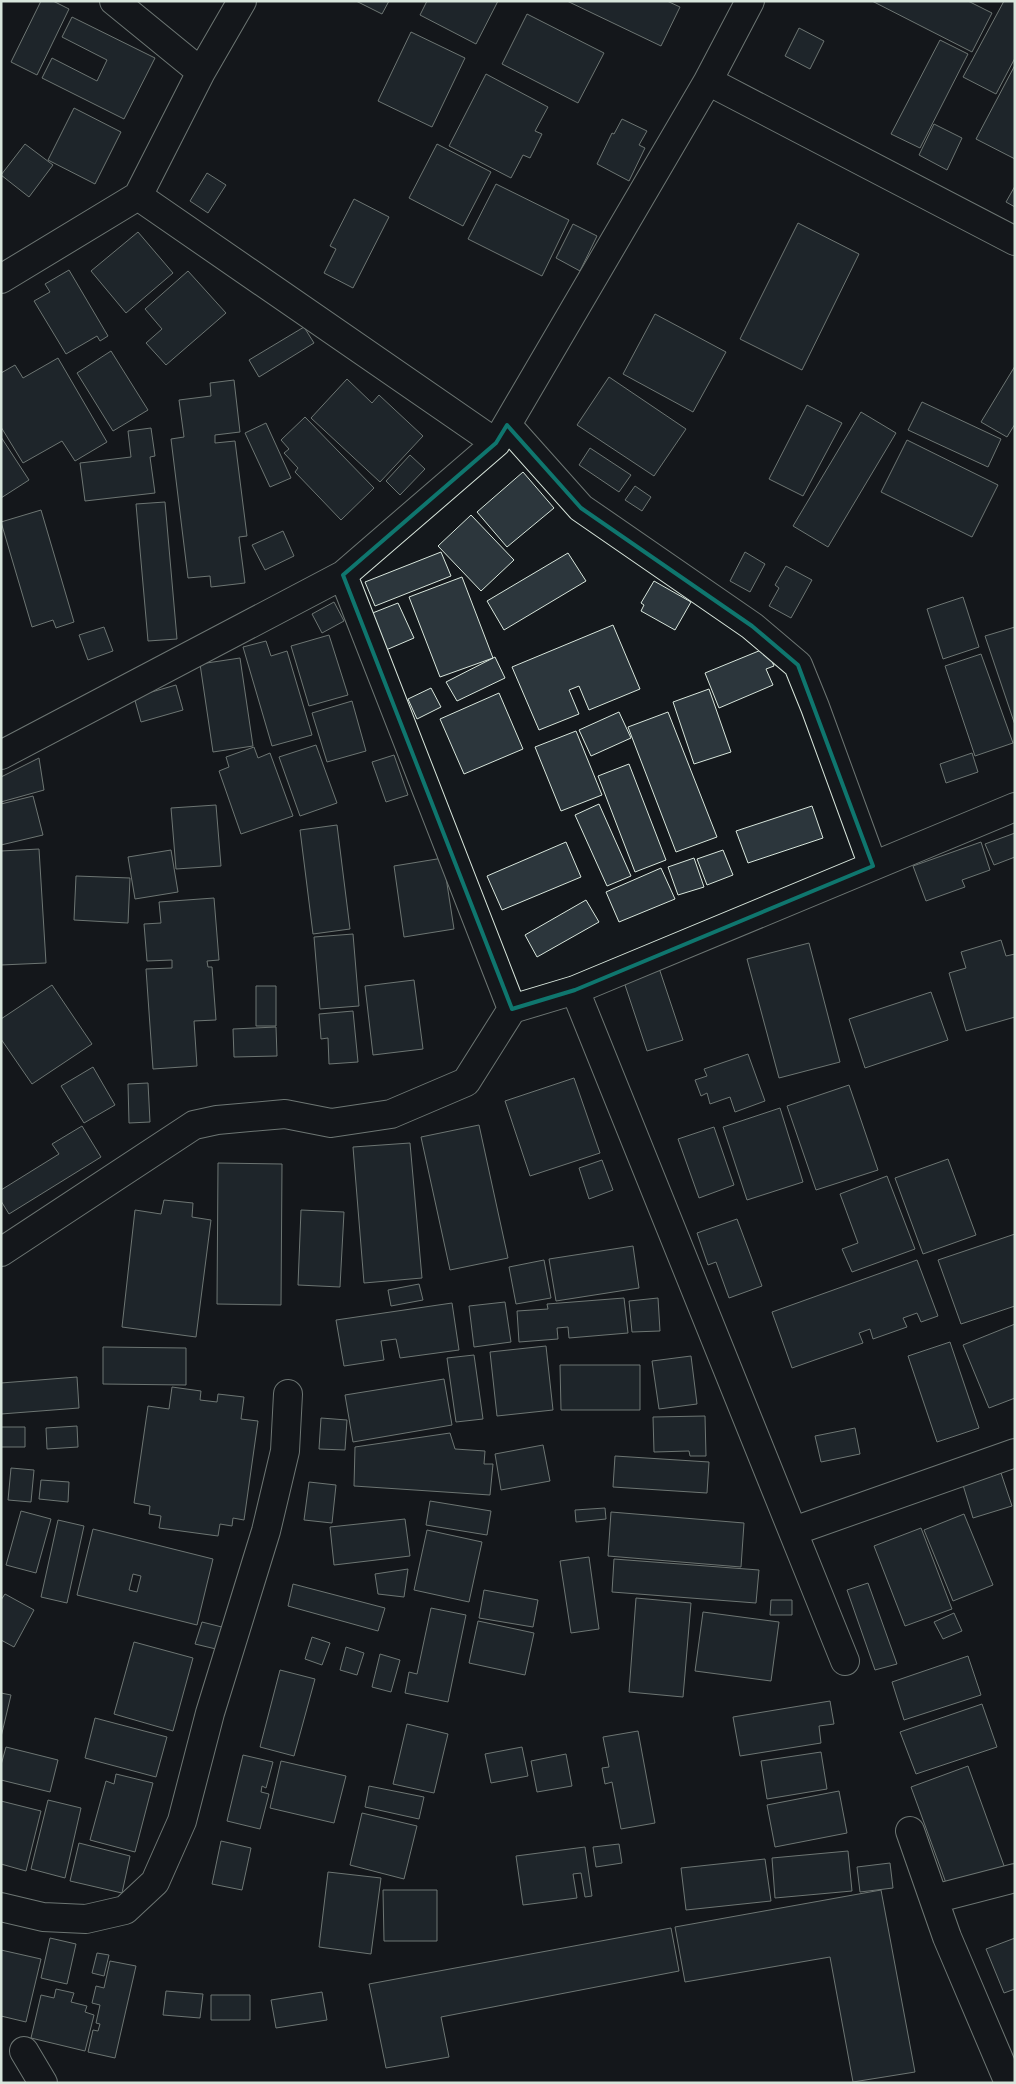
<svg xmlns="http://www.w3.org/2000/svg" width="1016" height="2084" font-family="'Varela Round',sans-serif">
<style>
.building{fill:#2c363c;stroke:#d8e6dc;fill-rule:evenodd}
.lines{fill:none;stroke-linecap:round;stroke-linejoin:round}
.street-casing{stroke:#d8e6dc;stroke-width:30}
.street{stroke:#14181c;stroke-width:28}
.marked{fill:none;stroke:#0f766e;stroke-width:4;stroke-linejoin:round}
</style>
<rect width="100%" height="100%" fill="#14181c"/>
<path class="building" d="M41,1h12l16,8 -32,66 -26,-13z
M356,1h33l-7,13z
M427,1h71l-22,43 -56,-29z
M567,1h100l13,6 -19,39z
M872,1h96l24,12 -20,39z
M1004,1h11v57l-19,36 -33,-17z
M527,14l77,39 -26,50 -76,-39z
M72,17l83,41 -31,61 -82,-41 10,-20 45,23 10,-21 -45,-23z
M799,28l25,13 -14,28 -25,-13z
M411,32l54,26 -33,69 -54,-26z
M940,40l28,14 -48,94 -29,-14z
M1015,65v94l-39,-20z
M486,74l62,33 -13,24 7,3 -12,24 -7,-3 -12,23 -62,-32z
M74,108l47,24 -26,52 -47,-24z
M622,119l25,12 -8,14 6,3 -16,33 -32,-17 15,-31 2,1z
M934,124l28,14 -15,32 -28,-15z
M25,144l28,21 -24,32 -28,-22z
M437,144l54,28 -28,54 -54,-28z
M207,173l19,12 -18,28 -18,-12z
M496,184l73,36 -27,56 -74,-37z
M1015,186v21l-9,-5z
M354,199l35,18 -36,71 -29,-15 12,-24 -6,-3z
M798,223l61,31 -57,116 -62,-31z
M573,224l24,12 -17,35 -24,-13z
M138,232l35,41 -47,40 -35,-42z
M69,270l39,66 -8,5 -3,-5 -31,18 -32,-53 16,-9 -5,-8z
M188,271l38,42 -60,52 -20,-22 16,-14 -17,-20z
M655,314l71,38 -33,60 -70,-38z
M304,327l10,16 -55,34 -10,-17z
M111,351l37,59 -35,21 -36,-58z
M58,358l49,84 -32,19 -13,-20 -39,22 -22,-36v-54l14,-8 8,13z
M1015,366v58l-8,13 -26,-15z
M609,377l77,52 -32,47 -77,-51z
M347,379l25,24 7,-8 44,41 -43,46 -69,-64z
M234,380l6,52 -25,3v8l20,-2 12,95 -8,1 6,46 -34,4 -1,-11 -22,2 -17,-139 13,-2 -5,-37 32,-4 -1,-13z
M922,402l79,37 -13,28 -80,-37z
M807,405l35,18 -39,73 -34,-17z
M861,412l35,21 -68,114 -35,-21z
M305,417l69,71 -33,32 -46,-48 3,-4 -14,-15 5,-4 -8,-9z
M266,423l25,55 -21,9 -25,-54z
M151,428l4,28 -5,1 5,36 -70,8 -5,-38 51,-6 -3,-26z
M1,437l28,43 -28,18z
M907,440l91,45 -26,52 -91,-45z
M590,448l41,27 -12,17 -40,-27z
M410,455l15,14 -25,26 -14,-14z
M523,472l31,36 -47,39 -30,-35z
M635,486l16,11 -9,14 -17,-11z
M165,502l12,137 -29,2 -12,-137z
M41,510l33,112 -18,6 -3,-8 -21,7 -31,-105z
M471,515l43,45 -33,31 -43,-45z
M283,531l11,25 -29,14 -13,-25z
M441,552l10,24 -76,30 -10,-24z
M745,552l20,12 -15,28 -20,-11z
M568,553l18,28 -82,49 -17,-29z
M786,566l26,14 -21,38 -22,-12 10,-18 -4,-3z
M462,577l31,81 -53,19 -31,-80z
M654,581l37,21 -16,28 -34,-19 3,-6 -3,-2z
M963,597l16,50 -36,12 -16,-50z
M334,602l10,19 -22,12 -10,-19z
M398,603l16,35 -28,12 -16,-36z
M613,625l27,64 -51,21 -10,-24 -10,4 10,24 -40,16 -27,-63z
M104,627l9,24 -25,9 -9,-25z
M1015,627v98l-30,-89z
M329,635l19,60 -39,11 -18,-60z
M266,641l5,15 16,-5 25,84 -40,11 -29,-99z
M766,648l8,18 -8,3 7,16 -54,23 -14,-35z
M981,654l32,89 -38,13 -30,-90z
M495,657l10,21 -48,23 -11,-19z
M240,658l13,88 -40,6 -13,-88z
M176,685l7,25 -42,12 -7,-25z
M431,688l10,19 -24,12 -9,-20z
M709,689l22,63 -37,12 -21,-62z
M499,693l24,56 -59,25 -24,-55z
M352,701l14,50 -39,11 -15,-49z
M619,712l12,26 -40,18 -12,-26z
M668,712l49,125 -41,15 -48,-125z
M576,731l26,64 -41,16 -26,-64z
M316,745l21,58 -37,13 -21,-59z
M254,747l4,11 12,-5 23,63 -52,18 -22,-63 10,-4 -3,-10z
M972,753l6,19 -32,11 -6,-19z
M394,755l14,40 -22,7 -14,-40z
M39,758l5,32 -43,12v-25z
M629,764l37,96 -31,12 -37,-96z
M33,796l10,39 -42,10v-41z
M599,804l32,72 -24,10 -32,-71z
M216,805l5,61 -45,3 -5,-61z
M812,806l11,32 -75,25 -12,-32z
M337,825l13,104 -37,5 -13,-104z
M1015,833v24l-21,8 -9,-21z
M566,842l15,35 -79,33 -15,-34z
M981,842l9,28 -28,10 3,7 -39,14 -13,-35z
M39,849l7,114 -45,2v-114z
M171,850l7,42 -43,7 -7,-42z
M723,850l10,25 -26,10 -10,-26z
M443,858l11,71 -50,8 -10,-71z
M694,858l10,29 -26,8 -10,-28z
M661,868l14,31 -56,23 -13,-30z
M76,876l54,2 -2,45 -54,-3z
M214,898l5,62 -12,1 1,6h4l4,53 -22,1 3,45 -44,3 -7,-100 26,-1v-8l-25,1 -3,-37 17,-1 -2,-21z
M586,900l13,22 -62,35 -12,-22z
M353,934l6,72 -39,3 -6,-72z
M1001,940l5,16 9,-2v63l-49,14 -17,-58 17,-5 -5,-16z
M809,943l31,119 -61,16 -32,-119z
M659,968l24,72 -36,11 -24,-72z
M414,980l9,69 -50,6 -8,-69z
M52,985l40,59 -60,40 -31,-45v-20z
M256,986h20v40h-20z
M931,992l17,48 -83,28 -16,-49z
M353,1011l5,51 -29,2 -1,-26 -7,1 -2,-25z
M276,1027l1,29 -43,1 -1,-28z
M748,1054l17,47 -30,11 -5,-15 -20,7 -3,-11 -6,3 -6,-16 12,-4 -3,-7z
M93,1067l22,38 -31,18 -23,-37z
M574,1078l26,75 -70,23 -25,-75z
M148,1083l2,39 -21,1 -1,-39z
M849,1085l29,85 -62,20 -29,-84z
M780,1108l23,74 -56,18 -24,-73z
M479,1125l29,133 -58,12 -29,-133z
M82,1126l19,31 -92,57 -8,-13v-11l58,-36 -7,-10z
M714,1127l20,58 -35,13 -21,-59z
M410,1143l12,135 -58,5 -11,-136z
M948,1159l28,76 -53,19 -28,-76z
M602,1160l11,30 -24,9 -10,-31z
M218,1163l64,1 -1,141 -64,-1z
M887,1176l28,73 -63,23 -10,-23 16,-6 -18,-49z
M164,1200l29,3 -1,14 19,3 -15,117 -74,-10 13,-117 26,4z
M301,1210l43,2 -4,75 -42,-2z
M737,1219l25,67 -33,12 -13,-36 -8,3 -11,-32z
M1015,1234v72l-54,18 -23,-64z
M633,1246l6,42 -83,13 -7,-42z
M544,1260l7,38 -35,6 -7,-37z
M917,1260l21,56 -17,6 -4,-9 -14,5 4,9 -34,12 -3,-10 -11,4 4,10 -71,25 -20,-56z
M419,1284l4,16 -32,6 -3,-16z
M624,1298l4,35 -59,5 -1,-11 -11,1 1,11 -39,3 -2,-31 31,-2 -1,-5z
M658,1298l2,33 -28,1 -3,-31z
M505,1302l6,40 -37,5 -5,-41z
M452,1303l7,47 -59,8 -4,-19 -15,2 3,19 -40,6 -8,-46z
M1015,1324v74l-26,10 -26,-63z
M950,1342l29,86 -42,14 -29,-86z
M546,1346l7,64 -56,6 -7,-64z
M103,1347l83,1v37l-83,-1z
M474,1355l9,64 -27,3 -9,-64z
M691,1356l6,48 -38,5 -7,-48z
M560,1365h80v45h-79z
M77,1377l2,31 -78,6v-31z
M444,1379l8,46 -99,17 -8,-47z
M172,1387l29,4 -1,9 17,2 1,-8 26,3 -3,22 17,2 -14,99 -11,-2 -1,8 -12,-2 -2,12 -59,-8 2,-12 -12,-2 1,-8 -16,-3 14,-97 21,3z
M705,1416l1,40h-16l-1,-5 -35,1 -1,-35z
M321,1418l26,2 -2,30 -26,-1z
M77,1426l1,21 -31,2 -1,-21z
M1,1427h24v20h-24z
M855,1428l5,26 -39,8 -6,-26z
M450,1433l5,16 30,2 -1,13h9l-3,31 -136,-9 1,-39z
M543,1445l7,36 -49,9 -6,-36z
M615,1456l94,6 -2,31 -94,-6z
M11,1468l23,2 -3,32 -23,-2z
M1001,1473l11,33 -39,12 -10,-33z
M41,1480l28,2 -1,20 -29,-3z
M309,1482l27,3 -4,38 -28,-3z
M430,1501l61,10 -4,24 -61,-10z
M605,1508l1,11 -30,3 -1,-12z
M21,1511l30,8 -15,54 -30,-8z
M611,1512l133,11 -3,44 -133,-11z
M964,1514l29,71 -40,16 -29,-71z
M405,1519l5,37 -76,9 -4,-38z
M58,1520l26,6 -17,77 -26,-6z
M921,1528l31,81 -47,17 -31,-80z
M93,1529l120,30 -16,66 -120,-30zM133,1574l8,2 -4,16 -8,-2z
M427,1530l55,12 -13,60 -55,-12z
M589,1557l10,72 -28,4 -11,-72z
M614,1559l145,11 -3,33 -144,-11z
M408,1569l-4,28 -26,-3 -3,-20z
M868,1583l29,81 -22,6 -28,-80z
M293,1584l92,24 -7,23 -90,-25z
M484,1590l54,10 -5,27 -54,-9z
M5,1594l29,16 -20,37 -13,-7v-40z
M636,1598l55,5 -8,94 -54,-5z
M771,1600h21v15h-22z
M431,1608l35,7 -18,87 -43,-9 4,-21 8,2z
M703,1612l76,10 -8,59 -76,-10z
M954,1613l8,18 -19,8 -9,-17z
M478,1621l56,12 -9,42 -56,-12z
M202,1622l20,5 -6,22 -21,-5z
M312,1637l18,6 -8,22 -17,-6z
M134,1642l59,16 -20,73 -59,-17z
M346,1647l18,6 -7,22 -17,-5z
M380,1654l20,6 -9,32 -19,-5z
M968,1656l13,39 -77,25 -12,-38z
M280,1670l35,9 -21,77 -34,-9z
M1,1693l10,2 -10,42z
M830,1701l4,23 -15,2 2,17 -81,13 -7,-39z
M982,1704l15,43 -81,27 -16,-42z
M95,1718l72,19 -11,40 -71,-19z
M407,1724l41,10 -14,59 -41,-9z
M638,1731l17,92 -34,6 -9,-47 -7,2 -3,-16 7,-1 -6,-30z
M6,1747l52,13 -8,32 -49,-12v-15z
M522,1747l6,29 -37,7 -6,-29z
M821,1752l6,37 -60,10 -6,-38z
M566,1754l6,32 -35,6 -6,-31z
M243,1755l30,7 -7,26 -4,-2 -1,6 8,2 -9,35 -33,-8z
M281,1761l65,15 -12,47 -64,-15z
M968,1766l39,108 -57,20 -39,-107z
M116,1774l37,9 -18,69 -45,-12 16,-59 8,3z
M369,1786l55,11 -5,22 -54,-12z
M839,1791l8,42 -72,14 -8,-42z
M48,1800l33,8 -16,70 -34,-9z
M1,1801l40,10 -15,60 -25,-7z
M362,1813l55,13 -13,53 -54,-14z
M221,1841l30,7 -9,42 -30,-6z
M79,1843l51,13 -8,37 -52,-12z
M619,1844l3,19 -26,4 -3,-20z
M585,1847l7,49 -7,1 -4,-24 -8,1 4,24 -54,7 -7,-49z
M848,1851l4,40 -77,7 -3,-40z
M765,1859l6,42 -85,9 -5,-42z
M890,1863l3,25 -33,4 -3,-25z
M328,1872l53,6 -10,76 -52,-7z
M383,1890h54v51h-53z
M881,1890l34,182 -62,10 -23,-125 -145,25 -10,-55z
M671,1928l8,43 -238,46 8,40 -63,11 -17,-84z
M50,1938l26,6 -9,40 -26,-6z
M1015,1938v51l-11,4 -18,-44z
M1,1950l40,9 -15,63 -25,-6z
M97,1953l12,2 -5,21 -12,-3z
M110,1961l26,5 -21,92 -27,-6 5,-22 5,1 2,-7 -4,-1 4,-18 -8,-2 4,-17 8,2z
M56,1989l18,4 -3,9 16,4 -2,6 9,3 -9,36 -54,-13 10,-43 13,3z
M166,1991l37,3 -3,24 -37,-3z
M322,1992l5,28 -51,8 -5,-28z
M211,1995h39v25h-39z"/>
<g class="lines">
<defs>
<path id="street" d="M114,1l87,71
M708,81l307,160
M1,279l137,-83 63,-124 41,-71
M507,425l74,83 171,118 46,39 17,42 58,159
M498,440l210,-359 42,-80
M343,575l169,434
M1,755l342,-180 153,-132 -358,-247
M575,990l270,671
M1,1252l193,-127 23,-5 68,-6 46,9 60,-9 75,-32 46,-73 63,-19 440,-183
M794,1531l221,-78
M910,1831l37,106 62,146
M934,1899l81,-21
M1,1907l42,10 43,2 39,-9 30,-28 27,-61 28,-108 56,-182 19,-80 3,-57
M24,2051l19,32"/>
</defs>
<use href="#street" class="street-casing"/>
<use href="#street" class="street"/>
</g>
<path d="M0 0H1016V2084H0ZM507,425l74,83 171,118 46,39 75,201 -298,124 -63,19 -169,-434 153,-132z" fill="#14181c" fill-opacity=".55" fill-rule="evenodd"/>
<path class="marked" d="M507,425l74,83 171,118 46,39 75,201 -298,124 -63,19 -169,-434 153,-132z"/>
<rect width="1016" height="2084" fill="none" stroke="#d8e6dc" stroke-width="5"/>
</svg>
